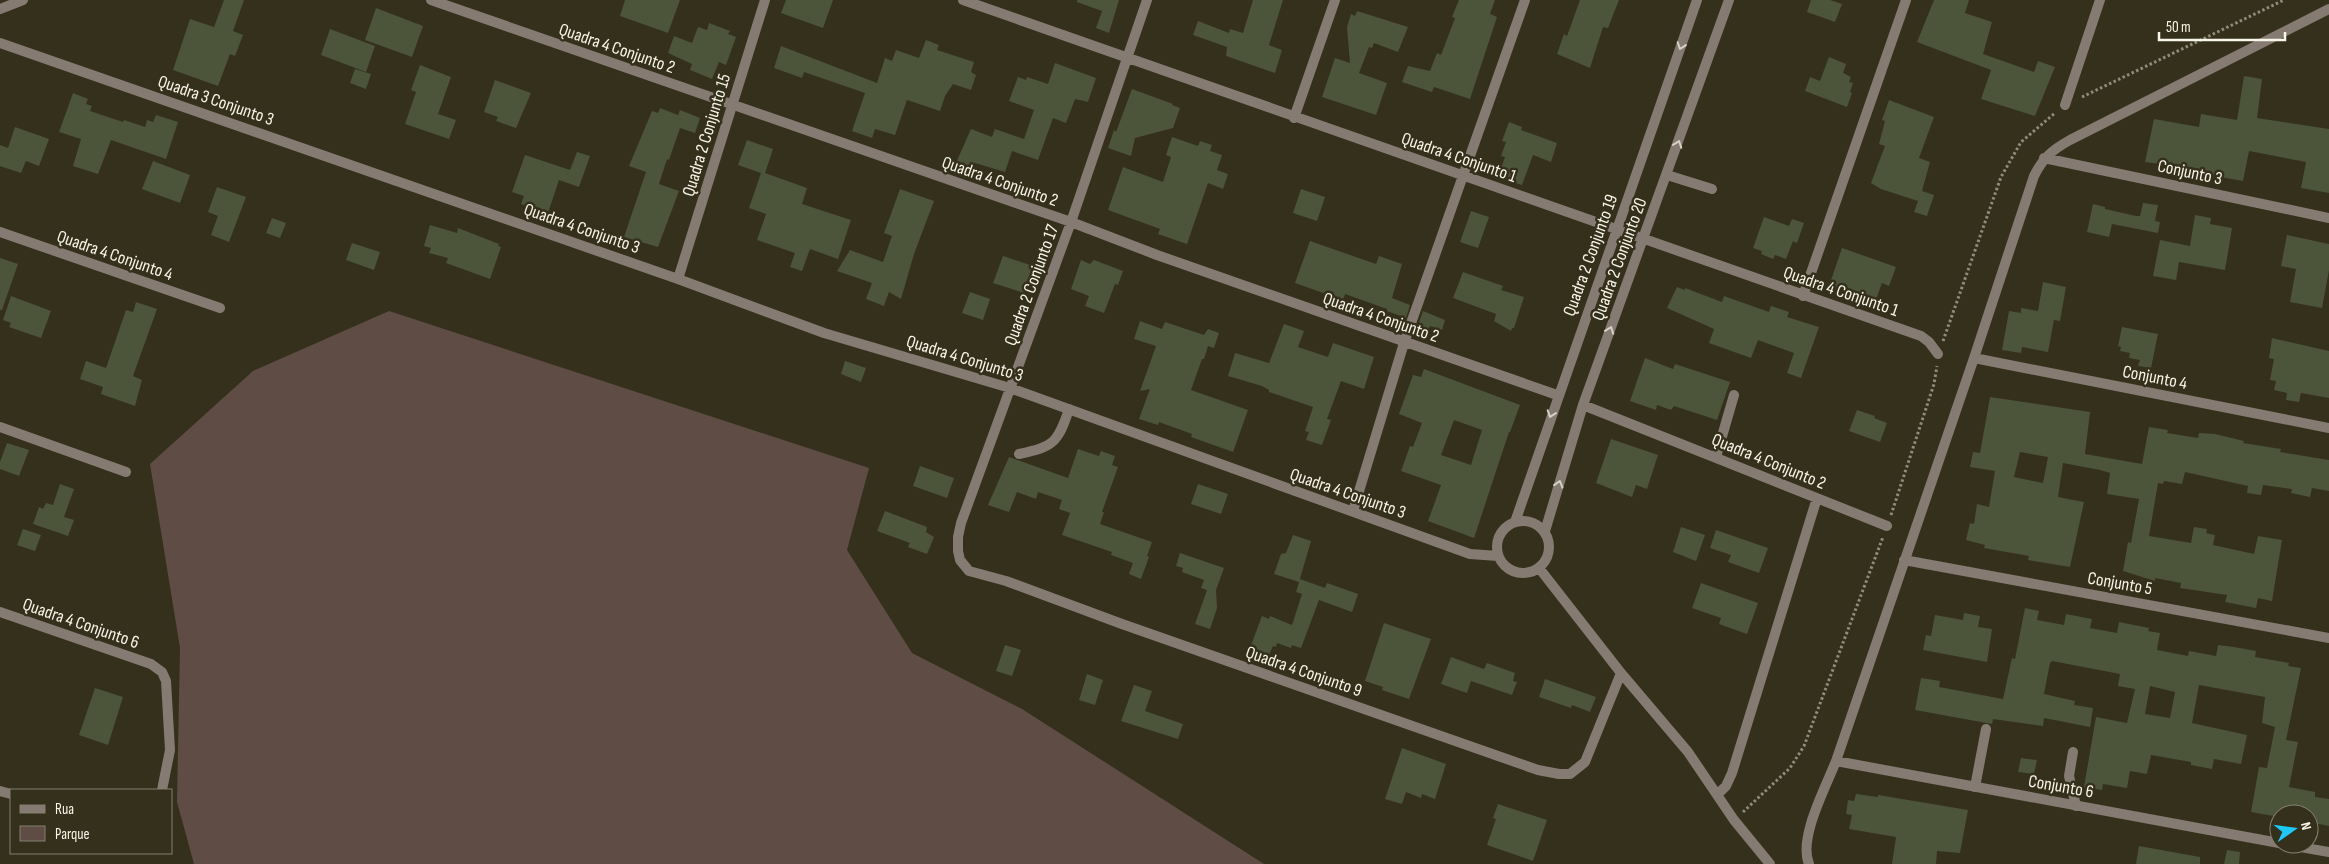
<svg xmlns="http://www.w3.org/2000/svg" width="2329" height="864" font-family="'Sofia Sans Condensed',sans-serif">
<style>
.green{fill:#5f4d45}
.building{fill:#4c543a;fill-rule:evenodd}
.lines{fill:none;stroke-linecap:round;stroke-linejoin:round}
.path{stroke:#908c7c;stroke-width:3;stroke-dasharray:2.5 2.5;stroke-linecap:butt}
.lane{stroke:#857b72;stroke-width:10}
.street{stroke:#857b72;stroke-width:10}
.oneway{stroke:#d6d0c5}
.labels{text-anchor:middle;stroke-width:5;stroke-linejoin:round;paint-order:stroke}
.street-label{font-size:18px;fill:#f8f5e9;stroke:#35301c}
</style>
<rect width="100%" height="100%" fill="#35301c"/>
<path class="green" d="M389,311l480,157 -22,82 65,103 110,56 242,155h-1070l-17,-62 3,-154 -30,-184 103,-93z"/>
<path class="building" d="M224,0h20l-11,31 10,4 -8,21 -5,-2 -12,32 -45,-16 17,-51 24,8z
M625,0h55l-12,33 -48,-17z
M786,0h47l-10,28 -42,-15z
M1077,0h42l-10,33 -13,-5 6,-17 -25,-9z
M1253,0h30l-14,45 13,5 -7,23 -49,-17 1,-9 -34,-12 5,-14 31,12 1,-4 13,4z
M1459,0h36l-5,14 7,3 -27,82 -36,-12 -2,5 -30,-10 6,-16 22,5 7,-18 4,2 14,-37 -3,-1z
M1580,0h39l-11,28 -5,-1 -13,41 -33,-14 7,-20 3,2z
M1811,0h19l12,4 -7,18 -28,-10z
M1934,0h35l-4,13 27,9 -9,32 51,18 4,-11 17,6 -20,49 -54,-17 10,-29 -74,-28z
M376,8l47,18 -11,31 -47,-17z
M1357,11l51,16 -10,25 -24,-9 -2,5 -3,-1 -10,26 28,10 -11,32 -54,-18 13,-39 15,5 -3,-36 4,-13 4,2z
M709,23l21,8 -2,3 8,3 -10,28 -7,-3 -7,17 -22,-9 2,-6 -24,-11 6,-17 18,7 6,-16 9,3z
M330,29l45,17 -9,26 -45,-17z
M926,40l13,5 -2,5 37,12 -3,10 5,3 -5,15 -18,-6 -8,12 -5,15 -33,-11 -12,35 -20,-6 -3,9 -20,-7 13,-38 -61,-21 -2,6 -28,-10 7,-22 96,37 8,-25 7,3 4,-11 23,8z
M1829,57l17,7 -3,9 8,4 -2,5 4,1 -3,9 2,1 -5,14 -42,-16 5,-14 10,4z
M1055,63l41,15 -8,24 -13,-3 -9,24 -13,-5 -15,42 -26,-9 -7,21 -30,-9 -2,8 -18,-6 16,-36 21,8 3,-8 29,10 10,-29 -25,-9 9,-24 8,3 1,-3 21,7z
M420,65l31,12 -13,37 18,6 -7,19 -44,-15 11,-32 -5,-2z
M355,69l16,5 -5,15 -16,-6z
M2244,76l18,3 -5,39 72,11v64l-28,-5 5,-26 -57,-11 -6,30 -52,-9 1,-4 -47,-6 9,-43 45,8 2,-13 36,6z
M495,80l36,13 -15,35 -20,-7 2,-4 -14,-5z
M1132,89l41,15 -1,1 8,3 -7,20 -38,10 -4,18 -23,-8 6,-18 2,2z
M73,93l15,6 -2,5 6,2 -2,5 33,11 1,-2 21,7 2,-7 6,2 3,-7 22,7 -12,37 -55,-19 -13,34 -25,-8 8,-27 -22,-7z
M1889,100l45,17 -15,41 11,4 -8,29 12,4 -7,21 -13,-4 4,-11 -37,-12 -10,-6 14,-37 -6,-2 6,-23 -3,-1z
M660,108l18,7 2,-5 20,8 -5,15 -15,-5 -11,32 -2,-1 -8,25 20,7 -21,56 -34,-10 22,-65 -17,-6 23,-55 6,2z
M1509,122l13,5 -1,3 36,13 -6,19 -18,-7 -11,30 -24,-8 7,-20 -4,-1 5,-14 -4,-1z
M15,127l34,12 -10,27 -13,-5 -5,12 -21,-7v-21l8,3z
M1172,137l26,9 2,-5 12,4 -2,6 12,4 -5,15 11,4 -5,15 -15,-6 -21,61 -29,-10 2,-5 -52,-19 15,-43 40,15 8,-25 -5,-2z
M747,140l26,9 -8,24 42,15 -5,16 49,16 -13,39 -28,-10 -8,22 -12,-4 5,-14 -38,-13 9,-26 -17,-6 12,-35 -23,-8z
M577,152l13,4 -11,31 -20,-7 -11,33 -27,-9 3,-8 -12,-4 13,-37 45,15z
M153,161l37,14 -10,28 -38,-14z
M217,187l29,10 -17,45 -18,-7 7,-19 -10,-4z
M900,189l34,12 -20,53 -13,45 -12,-7 -5,14 -18,-7 6,-16 -35,-12 13,-21 33,12 9,-26 -8,-3z
M1301,189l24,8 -8,24 -24,-8z
M2143,203l15,2 -3,16 5,1 -2,11 -46,-9 -3,13 -22,-5 6,-28 12,3v2l31,7h4z
M1471,211l18,6 -11,31 -18,-6z
M2195,215l16,3 -1,6 22,4 -7,42 -46,-8 -3,18 -23,-4 7,-36 30,6z
M1764,217l25,9 3,-7 12,4 -7,20 -4,-2 -7,18 -11,-4 -2,4 -12,-5 1,-3 -9,-3z
M272,218l14,5 -6,15 -14,-5z
M430,225l27,8 1,-5 41,16 -1,2 3,1 -11,32 -44,-16 2,-5 -19,-5 2,-5 -7,-2z
M2287,235l42,9v26l-7,38 -32,-6 6,-33 -15,-3z
M1310,241l66,23 3,-8 23,8 -10,34 18,7 -4,13 -19,-7v-2l-42,-15 -2,6 -48,-17z
M352,243l28,9 -6,18 -28,-10z
M1842,248l54,19 -7,19 -7,-3 -7,19 -46,-16z
M1003,256l33,11 -9,27 -34,-11z
M0,258l18,6 -16,46h-2z
M1081,260l9,4 4,-4 29,11 -5,14 -3,-1 -11,29 -19,-7 4,-10 -18,-7z
M1463,272l40,14 -2,4 23,7 -10,31h-2l-1,3 -17,-10 2,-7 -43,-16z
M2043,282l23,5 -6,34 -6,-1 -6,32 -26,-5 -1,6 -19,-3 7,-39 12,2v-5l17,3z
M1677,287l8,3v-2l37,14 2,-6 45,16 2,-6 18,6 -2,5 32,10 -18,51 -14,-5 7,-20 -36,-13 -7,18 -42,-15 5,-14 -47,-21z
M970,292l20,7 -7,21 -21,-7z
M11,296l40,15 -10,27 -32,-11 2,-4 -8,-3z
M136,302l21,7 -24,67 9,4 -7,26 -34,-12 2,-7 -23,-8 6,-18 20,7 20,-58 7,2z
M1423,311l22,9 -3,10 -12,-4 -4,9 -10,-4z
M1140,321l22,8 3,-7 39,13 4,-6 11,4 -5,15 -6,-2 -4,13h-2l-11,31 57,20 -15,42 -42,-15 1,-3 -33,-12 -1,3 -19,-6 11,-30 -10,2 16,-45 -22,-7z
M1284,324l20,7 -6,16 30,10 5,-14 41,14 -10,32 -23,-8 -14,38 4,1 -9,25 -16,-5 3,-8 -4,-1 8,-24 -44,-15v-2l-7,-4 -34,-10 7,-23 34,10z
M2122,327l36,7 -7,34 -13,-2 2,-6 -11,-2 1,-5 -10,-2 1,-4 -3,-1z
M2272,338l57,13v47l-28,-5 -2,9 -13,-2 1,-7 -13,-3 2,-9 -6,-1 4,-21 -5,-1z
M1645,358l28,11 2,-5 55,18 -13,38 -43,-14 -3,4 -14,-5 -1,5 -26,-9z
M845,361l21,7 -5,14 -20,-8z
M1424,369l96,36 -10,27h-1l-35,106 -46,-17 13,-36 -40,-14 9,-25 3,1 9,-24 -23,-9 14,-39 8,2zM1454,420l28,10 -11,35 -30,-10z
M1990,397l100,15 -5,42 57,10 7,-37 19,3 -1,3 31,5 1,-5 16,1 29,7 -1,2 38,6 -1,3 49,8v31l-17,-3 -2,9 -19,-4 1,-4 -29,-4 -2,10 -14,-2 1,-7 -63,-14 -3,12 -18,-3 -1,3 -5,-1 -9,53 42,7 3,-16 13,2 -1,4 9,2 -2,10 41,9 4,-18 24,4 -10,61 -14,-3 -2,10 -31,-6 2,-7 -47,-7 1,-5 -26,-5v3l-32,-10 5,-29 3,1 8,-44 -32,-5 3,-21 -10,-3 -37,-7 -5,34 26,5 -14,65 -42,-7 1,-4 -45,-8 1,-3 -19,-5 4,-17 4,1 3,-20 12,3 6,-36 -25,-4 3,-15 7,1zM2020,452l28,5 -5,26 -29,-6z
M1857,410l18,6 -1,2 13,5 -7,19 -31,-11z
M1611,439l47,16 -11,34 -11,-4 -4,12 -36,-14z
M7,443l22,7 -10,26 -19,-7v-7z
M1078,449l21,7 2,-5 14,5 -3,9 6,2 -16,45h2l-4,12 52,18 -5,14 2,1 -8,22 -12,-5 4,-11 -22,-8 1,-3 -50,-17 8,-22 -11,-4 3,-9 -24,-8 -2,7 -19,-7 -8,20 -21,-7 21,-48 59,21z
M920,466l34,12 -7,20 -34,-12z
M60,484l14,5 -10,28 10,3 -6,16 -35,-12 6,-17 4,2 3,-6 7,2z
M1198,484l30,10 -7,20 -30,-10z
M885,511l42,16 -1,5 8,5 -7,17 -19,-7 2,-4 -33,-12z
M1681,527l24,8 -9,26 -23,-9z
M23,529l18,6 -6,16 -18,-6z
M1716,530l52,18 -9,25 -31,-11 3,-7 -21,-7z
M1293,535l18,6 -12,41 -25,-8 7,-20 5,-1z
M1180,553l44,15 -8,22 1,18 -7,21 -15,-5 12,-34 -6,-2 3,-8 -22,-8 1,-4 -7,-2z
M1300,579l25,9 2,-5 31,11 -6,18 -33,-12 -18,48 -9,-3 -1,3 -14,-5 -1,4 -3,-1 -4,9 -19,-7 12,-32 7,3 1,-3 22,9 10,-31 -6,-2z
M1701,583l57,20 -11,31 -28,-10 2,-6 -29,-10z
M2025,608l14,3 -2,9 27,5 2,-11 26,5 -2,9 27,5 2,-11 30,6 -1,3 12,2 -3,17 31,6 1,-5 27,5 2,-11 16,2 22,4 -1,6 34,6 -1,3 13,2 -15,72 12,2 -9,45 26,5v5l14,2v27l-20,-4v-8h-30v3l-28,-5 8,-45 8,1 8,-41 -13,-4 3,-26 -66,-12 -7,38 55,12 -6,29 -27,-5 -2,10 -21,-4v-3l-40,-7 -4,19 -17,-3 -3,17 -24,-4 -1,6 -18,-3 12,-70 31,6 8,-34 -17,-3 2,-12 -68,-13 -2,2 -6,31 31,7 -1,4 19,3 -3,19 -46,-9 -1,8 -50,-7 -1,5 -77,-14 6,-32 19,3 -1,6 64,12 9,-41 3,1zM2150,686l25,6 -5,26 -25,-4z
M1964,613l16,3 -2,11 14,2 -5,33 -64,-12 3,-15 5,1 4,-21 28,5z
M1384,623l47,16 -22,60 -27,-9 1,-3 -18,-6z
M1005,645l16,5 -9,26 -16,-5z
M1451,657l33,12 3,-6 28,10 -2,8 4,1 -5,13 -41,-14 -4,12 -26,-9z
M1087,674l16,6 -8,25 -16,-5z
M1545,679l51,18 -6,15 -18,-7 -1,3 -32,-11z
M1134,685l18,6 -7,20 38,13 -5,15 -57,-18z
M95,688l28,9 -15,48 -29,-10z
M1402,748l44,16 -11,35 -13,-5 -1,4 -15,-6 -4,12 -17,-5z
M2021,758l16,2 -3,14 -16,-2z
M1856,794l22,3v-2l90,15 -8,43 -23,-2 -1,13h-44l4,-27 -47,-8 3,-14 -6,-1 2,-14 6,1z
M1498,804l49,16 -14,41 -46,-16 9,-26 -3,-1z
M2139,846l61,11v7h-64z
M2227,850l13,2 -1,12h-15z"/>
<g class="lines">
<path class="path" d="M2082,97l202,-97
M1943,341l58,-164 20,-35 34,-29
M1891,515l43,-131 3,-18
M1743,812l47,-44 14,-22 79,-209"/>
<path class="lane" d="M1019,454c34,-7 39,-11 50,-45
M1716,457l18,-62
M2073,752l-4,24 7,30
M1975,787l11,-58"/>
<path class="street" d="M431,0l640,222 86,33 400,140
M963,0l958,336 8,6 9,12
M1147,0l-76,222 -110,301 -3,14v14l2,9 9,11 37,10 116,43 416,146 21,4h11l15,-12 36,-89
M0,9l23,-9
M0,43l678,236 146,54 186,55 460,166 28,2
M2065,105l35,-105
M1294,118l41,-118
M2044,158l285,60
M1667,175l45,14
M0,232l220,76
M678,279l87,-279
M1803,296l103,-296
M1974,358l355,70
M1583,405l304,121
M0,427l126,45
M1353,511l51,-168 121,-343
M1497 547a26 26 0 1 1 52 0a26 26 0 1 1-52 0Z
M1515,522l182,-522
M1545,531l38,-126 146,-405
M1904,560l425,78
M1539,568l82,105 67,79 46,68 36,44
M0,612l151,52 11,8 4,9 4,69 -8,40
M1836,761l443,82
M0,791l11,3
M1717,795l9,-9 6,-13 85,-275
M2283,844l46,8
M1809,864c-11,-26 17,-77 27,-103l138,-403 60,-182c9,-18 18,-26 36,-36l259,-131"/>
</g>
<defs><path id="oneway-chevron" d="M-2-3.5L2.5 0L-2 3.5" fill="none" stroke-width="1.6" stroke-linecap="round" stroke-linejoin="round" transform="scale(1.25)"/></defs>
<g class="oneway">
<use href="#oneway-chevron" transform="translate(1681 46) rotate(109)"/>
<use href="#oneway-chevron" transform="translate(1678 144) rotate(-70)"/>
<use href="#oneway-chevron" transform="translate(1610 330) rotate(-70)"/>
<use href="#oneway-chevron" transform="translate(1551 414) rotate(109)"/>
<use href="#oneway-chevron" transform="translate(1559 484) rotate(-73)"/>
</g>
<g class="labels">
<g class="street-label">
<text transform="translate(617 48) rotate(19)" y="6">Quadra 4 Conjunto 2</text>
<text transform="translate(216 100) rotate(19)" y="6">Quadra 3 Conjunto 3</text>
<text transform="translate(706 135) rotate(-73)" y="6">Quadra 2 Conjunto 15</text>
<text transform="translate(1459 157) rotate(19)" y="6">Quadra 4 Conjunto 1</text>
<text transform="translate(2190 172) rotate(12)" y="6">Conjunto 3</text>
<text transform="translate(1000 181) rotate(19)" y="6">Quadra 4 Conjunto 2</text>
<text transform="translate(582 228) rotate(19)" y="6">Quadra 4 Conjunto 3</text>
<text transform="translate(115 255) rotate(19)" y="6">Quadra 4 Conjunto 4</text>
<text transform="translate(1590 255) rotate(-70)" y="6">Quadra 2 Conjunto 19</text>
<text transform="translate(1619 259) rotate(-70)" y="6">Quadra 2 Conjunto 20</text>
<text transform="translate(1031 285) rotate(-70)" y="6">Quadra 2 Conjunto 17</text>
<text transform="translate(1841 291) rotate(19)" y="6">Quadra 4 Conjunto 1</text>
<text transform="translate(1381 317) rotate(19)" y="6">Quadra 4 Conjunto 2</text>
<text transform="translate(965 358) rotate(17)" y="6">Quadra 4 Conjunto 3</text>
<text transform="translate(2155 377) rotate(11)" y="6">Conjunto 4</text>
<text transform="translate(1769 461) rotate(22)" y="6">Quadra 4 Conjunto 2</text>
<text transform="translate(1348 493) rotate(19)" y="6">Quadra 4 Conjunto 3</text>
<text transform="translate(2120 583) rotate(10)" y="6">Conjunto 5</text>
<text transform="translate(81 623) rotate(19)" y="6">Quadra 4 Conjunto 6</text>
<text transform="translate(1304 671) rotate(19)" y="6">Quadra 4 Conjunto 9</text>
<text transform="translate(2061 786) rotate(10)" y="6">Conjunto 6</text>
</g>
</g>
<rect x="10" y="789" width="162" height="65" fill="#35301c" stroke="#837f6e"/>
<rect x="20" y="805" width="25" height="8" fill="#857b72" stroke="#837f6e"/>
<text x="55" y="814" font-size="15" fill="#f8f5e9">Rua</text>
<rect x="20" y="826" width="25" height="15" fill="#5f4d45" stroke="#837f6e"/>
<text x="55" y="839" font-size="15" fill="#f8f5e9">Parque</text>
<g transform="translate(2294 829) rotate(76)"><circle r="24" fill="#35301c" stroke="#837f6e"/>
<path d="M0-4L9 19L0 12L-9 19Z" fill="#1dc9fc"/>
<text y="-8" font-size="14" font-weight="bold" text-anchor="middle" fill="#f8f5e9">N</text>
</g>
<path d="M2159 32v8h126v-8" fill="none" stroke="#f8f5e9" stroke-width="2.5"/>
<text x="2166" y="32" font-size="15" fill="#f8f5e9" stroke="#35301c" stroke-width="4" paint-order="stroke">50 m</text>
</svg>
